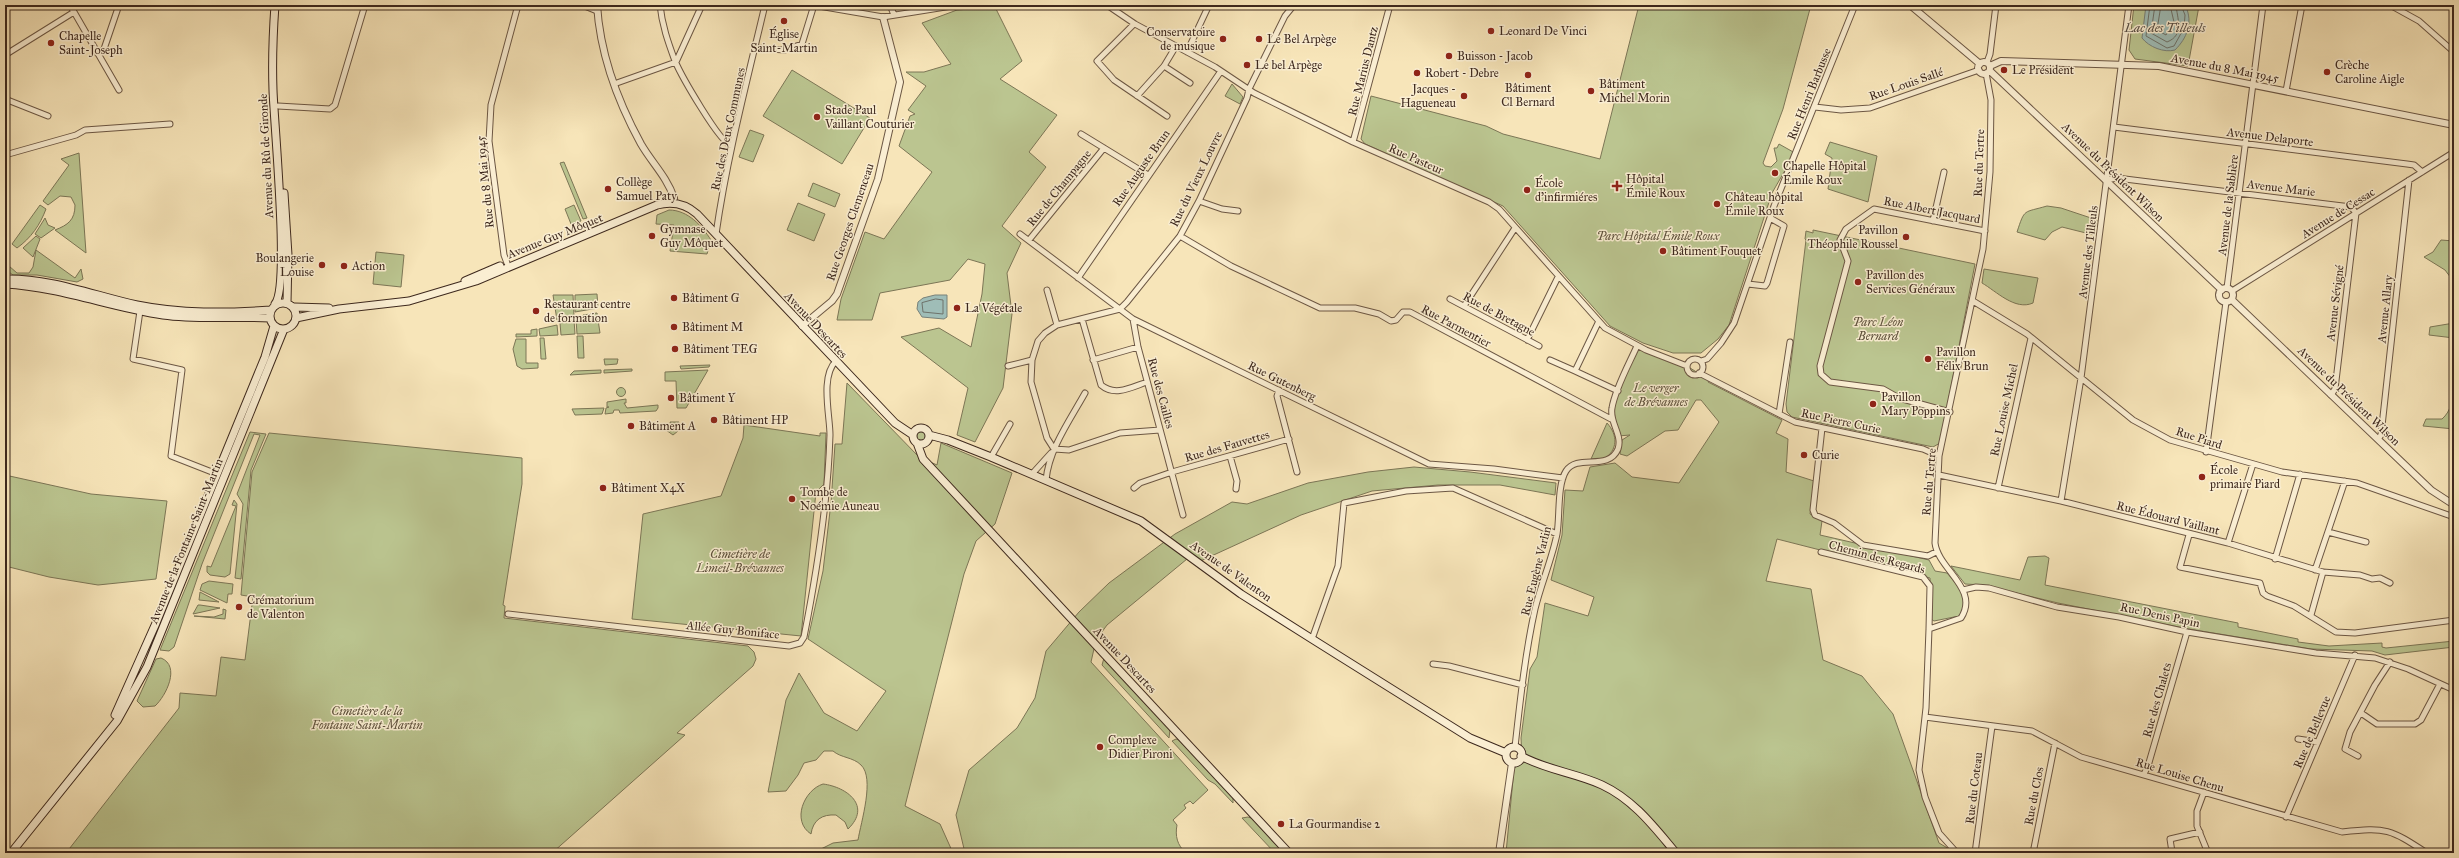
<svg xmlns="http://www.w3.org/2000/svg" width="2459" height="858" font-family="'IM FELL Great Primer',serif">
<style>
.green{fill:#bbc590;stroke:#7c7656}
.water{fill:#9fbdb7;stroke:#788179}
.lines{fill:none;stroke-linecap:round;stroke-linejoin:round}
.shore{stroke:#6e726a;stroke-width:1}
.minor-casing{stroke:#6c5744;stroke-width:7}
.tertiary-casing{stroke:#6c5744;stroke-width:8}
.secondary-casing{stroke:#3d281d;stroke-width:9}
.minor{stroke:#faeed2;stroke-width:5}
.tertiary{stroke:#faeed2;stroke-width:6}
.secondary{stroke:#faeed2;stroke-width:7}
.poi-dot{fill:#8f2418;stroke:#faeed2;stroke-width:1.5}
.labels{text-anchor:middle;stroke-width:3;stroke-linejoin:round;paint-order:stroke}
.poi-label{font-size:12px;fill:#3d281d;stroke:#faeed2;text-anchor:start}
.street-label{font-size:12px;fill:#3d281d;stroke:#faeed2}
.park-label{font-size:12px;font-style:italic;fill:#5c4f3a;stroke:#faeed2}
.water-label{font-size:13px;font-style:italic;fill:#564d44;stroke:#faeed2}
</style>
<rect width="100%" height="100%" fill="#f7e5b9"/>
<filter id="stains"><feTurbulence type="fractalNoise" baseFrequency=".005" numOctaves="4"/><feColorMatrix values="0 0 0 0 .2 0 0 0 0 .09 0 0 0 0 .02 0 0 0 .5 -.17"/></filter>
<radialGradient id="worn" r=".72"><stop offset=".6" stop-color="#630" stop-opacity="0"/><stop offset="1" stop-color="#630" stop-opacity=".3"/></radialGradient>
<path class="green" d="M1639,5h172l-28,104 -20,54 2,3 6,1 6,-6 -3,-13h3l2,-4 16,9 -23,40 -43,132 -11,14 -17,14h-28l-30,-10 -33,-17 -107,-120 -138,-62 -4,-5 10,-43 115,30 17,8 97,25z
M2134,5l65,1 -11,60 -53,-7 -6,-9z
M995,7l27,54 -22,18 57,36 -28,37 17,15 -44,59 19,17 -14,30 5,41 -9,74 -28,54 -18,-7 11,-47 -67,-51 38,-9 32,19 11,-53 3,-30 -17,-5 -18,21 -70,13 -8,27h-35l4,-21 24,-67 19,7 48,-67 -33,-26 11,-30 5,-2 -7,-4 18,-24 -20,-14h18l27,-8 -29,-41 35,-13z
M792,70l78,48 -28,46 -79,-48z
M1232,84l11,13 -3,7 -15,-8z
M750,130l14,5 -11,27 -14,-5z
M1830,142l47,14 -9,46 -40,-13 4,-31 -7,-4z
M79,153l7,100 -31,-23c13,-5 20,-10 20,-25l-4,-8 -11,-1 -12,9 -5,-4 26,-36 -8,-6z
M564,162l23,56 -4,1 -23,-56z
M813,183l27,11 -5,13 -27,-11z
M798,203l27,11 -11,27 -27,-11z
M40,205l6,4c-6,16 -15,29 -29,39l-5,-4z
M574,205l7,16 -10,3 -6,-15z
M2047,206l14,2 36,12 -3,15 -32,-8 -10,5 -7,8 -28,-8c8,-24 6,-19 30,-26z
M669,210c19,0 33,16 42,30l-4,14 -37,-3 4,-26 -18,-1 1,-9z
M45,218l3,7 7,3 -14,10 -6,-4z
M1813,230l162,34 -35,179 -7,4 -141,-30 -5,-5 -1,-8 20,-164 -1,-1 1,-8 7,2z
M36,236l4,3 -7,18 -10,-9z
M2441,240l13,1v41l-9,-12 -21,-13 9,-5z
M36,250l39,28 6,-9 2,10 -6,3 -40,-7h-24l-7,-5v-3l3,-1 8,7h12l4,-6z
M376,252l28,3 -3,32 -28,-3z
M1984,269l54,9 -5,25c-18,8 -37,-12 -51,-20z
M597,294l1,14 -23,4v-17z
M553,295h20l1,21 -17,4z
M597,313l3,20 -23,1 -1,-15 7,-1v-3z
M574,320l1,14 -14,1 -1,-12z
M2454,323v15l-25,-3 1,-8z
M557,325l1,10 -18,1 -1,-7z
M537,329v7l-21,1v-3h15v-4z
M577,336h6l1,22h-6z
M540,338h4l2,21h-5z
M516,339h10v24h12v5l-16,1 -5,-3 -4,-17z
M1637,346l50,20 22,14 -1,2 74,38 -6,13 12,6 -2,33 28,9 -4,33 12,7 -2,14 109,25 6,11 12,2c11,13 24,27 12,43l-25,5 -3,-2 -1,-41 -153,-39 -11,42 45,8 12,71 39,16 31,38 46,129 17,10h-450l8,-84 8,-10 -1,-21 9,-69 7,-12 8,-54 43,13 6,-19 -43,-17 11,-45 3,-45 18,1 7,-24 25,-4 17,14 47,6 40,-61 -18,-22h-5l-18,30 -13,1 -38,25 -7,-2 2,-14 8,-5 -12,1 -6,-28z
M604,359h14l-1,5 -12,1z
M710,365l-1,2 -28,2 -1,-3z
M632,369v2l-28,2v-3z
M601,370v3l-31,2 4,-4z
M708,370l-22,38h-9l-1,-27h-11v-9z
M847,383l72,74 18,8 4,-22 71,30 -17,51 -19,17 -12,33 -59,232 35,18 13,29h-140l20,-10 25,-3c3,-18 17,-62 3,-75 -8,-8 -20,-7 -28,-14h-9l-8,9 -12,3 -6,12 -12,16 -18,1 18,-92 13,-27 25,40 33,18 29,-40 -78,-52 15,-68 7,-60 -3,-2 4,-6 4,-59h7z
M616.5 392a4.5 4.5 0 1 1 9 0a4.5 4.5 0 1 1-9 0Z
M2454,392v37l-31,-3 3,-7h16c9,-8 9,-16 12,-27z
M626,399v4h-2l3,5 31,-3v3l-2,3 -36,2 -1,-3h-5l-1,3 -8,1 1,-6 3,-1h-2v-5z
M604,408l-2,6 -27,1 -3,-6z
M670,422h9l-4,7 3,2 -5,4 -7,-5 1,-4h4z
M1607,423c11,12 11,27 -3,36h-13z
M744,425l76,11v-3h6l-2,51 -8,8 -15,144 -169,-17 11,-105 78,-18 22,-58z
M916.5 436a4.5 4.5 0 1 1 9 0a4.5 4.5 0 1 1-9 0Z
M250,432l16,2 -15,36 -10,109 -6,-1 8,-74 -6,-10 23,-59 -6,-1 -52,130 -28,83 -5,4 -9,-1z
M269,433l253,25v26l-19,121 2,1 -1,12 244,28 6,6 2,7 -3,7 -76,67 8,2 -133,118h-486l113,-145 1,-15 36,3 5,-39 24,3 8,-63 -12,-2 11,-123z
M1414,467l56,5 86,11 -1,12 -55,-10h-62l-66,6 -71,24 -107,49 -7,-5 -80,66 -11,15 -5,22 117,128 -15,14 -3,-3 -6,4 2,3 -13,12 4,5c-2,11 0,20 9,28h-221l-9,-38 13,-45 48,-42 18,-30 11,-47 33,-39 30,-29 66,-49 57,-32 15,2 61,-21 60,-11z
M5,475l86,19 76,7 -11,78 -58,6 -49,-8 -44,-11z
M234,500l3,4 -7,70 -5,3 -15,-2 -3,-3v-6l4,1 25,-61 -4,-1z
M2045,556l4,2 -4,27 193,38v4l60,12v3l31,4 53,-3v4l4,1 68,-7v6l-69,8 -13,-4 -61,-2 -122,-20 -131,-26 -75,-18 -18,-1 -14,-18 69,14 8,-23z
M209,581l24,3 -1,10h-4l-1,9 -27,-13 2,-6z
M200,592l19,10 -20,-2z
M198,605h2l20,3 -27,6z
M223,609l3,1 -1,9 -31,-3 20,1 9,-3z
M161,658c20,8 5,38 -6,48l-12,1 -6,-6 19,-42z
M1104,658l66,72 -1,8 -67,-73z
M1176,739l3,1 54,57v6l-18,-19 -7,-4 -36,-39z
M823,784c24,3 49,22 25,45l-3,-7 -9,-7c-14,-1 -23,5 -25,19 -20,-13 -7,-44 12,-50z
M1248,817l6,2 31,34h-10l-33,-35z"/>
<path class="water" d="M2146,5l40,2c7,16 1,31 -11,43 -11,3 -26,-3 -33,-12z
M935,295h12v22l-3,2 -22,-2 -5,-8 1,-7 5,-4z"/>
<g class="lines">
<path class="shore" d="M2150,5l-4,31 21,12 7,-2 10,-18 1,-13 -4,-10
M2155,5l-4,28 16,9c18,-7 10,-24 9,-37
M2161,5l-4,25 9,5 8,-13 -4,-17
M936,299l7,1v14l-20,-2 -1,-9z"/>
<defs>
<path id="minor" d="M70,5l49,85
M582,5l15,6
M660,5c2,20 8,37 15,56 6,14 45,83 57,85
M813,5l70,12 75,-12
M890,5l4,10
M1107,5l28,19 80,43 39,26 99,49 136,60 10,7 106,119 41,22 41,16
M2390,5l29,16 35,31
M1134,24l-37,37 17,19 53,36
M756,48l29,2 17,-6 12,-39
M1187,52l22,-47
M98,54l6,-5 15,-44
M5,55l69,-43
M1987,62l3,-8 6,-49
M1164,66l26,17
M614,84l62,-22 26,-57
M2286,91l16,-86
M1137,96l27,-30 12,-20
M5,99l43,17
M278,106l52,3 5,-4 30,-100
M1815,107l26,3 29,-2 109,-38
M2114,127l293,37 7,1 8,7
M1081,134l67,41
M1353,142l37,-137
M5,155l71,-20 9,-5 85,-6
M2106,180l11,-2 234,29 5,6 -21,176 -4,6
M1199,201l23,8 16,2
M1933,221l11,-49
M716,234c11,-77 31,-153 49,-229
M1020,234l113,85 296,145 65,5 69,9
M1180,236l51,30 89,42h35l24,6 12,7 5,-1 7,-8h7l201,107
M1029,240l75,-92
M507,263l-3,-8 -15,-114 2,-36 27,-100
M1078,278l143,-207
M1748,284l17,2 2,-3 17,-57 -14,-8
M2227,288l36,-283
M1047,290l10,35
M2232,291l222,-139
M1450,299l89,47
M1973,301l54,33 106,86 37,20 112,32 75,11 97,34
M1464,306l51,-78
M140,311l-7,48 49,11 -11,86 46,18
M1082,319l19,66c14,12 31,2 46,-3
M1133,319l5,28 45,168
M1598,323l-23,48 43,20
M1527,340l31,-63
M1687 367a8 8 0 1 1 16 0a8 8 0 1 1-16 0Z
M1093,360l45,-13
M1550,360l25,11
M1701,361l6,-2 14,-16 13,-20 40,-117 81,-201
M1008,366l24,-6
M1699,373l96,49 128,27 16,7
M1279,390l-2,6 20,76
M1950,412l-51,-14 -16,-9 -53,-7 -9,-8 -1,-8 28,-105 -8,-21 6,-11 28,-20 111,22
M1779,414l11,-72
M1822,428l-9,82 2,5 19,8 29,22 65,11 8,-4
M2378,439l3,-4 28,-255
M1054,449l-7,-11 -16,-56 1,-22 6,-19 7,-8 12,-8 63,-16 7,-7 53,-66 19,-35 48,-103 2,-9 36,-73 9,-11
M1054,449l15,1 51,-17 40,-3
M2206,452l20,-150
M1230,456l7,25 -1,8
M991,457l19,-33
M1032,474l19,-21
M1939,475l122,26 167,42 95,29 37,3 12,4 8,-1 10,5
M1046,480c3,-31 24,-60 39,-87
M1134,488l6,-5 32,-11 117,-33
M1998,488l33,-150
M2061,501l20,-123 48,-373
M2328,532l38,10
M2189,535l-9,32 80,16 3,10 4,3 27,10 42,26 19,1 99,-13
M2228,543l25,-79
M1821,552l102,25 7,9 -1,43
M2275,559l25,-85
M2315,570l30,-89
M1963,590l13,-3 13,1 68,19 62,10 68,15 129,21 59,5 33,11 46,21
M508,614l281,32 11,-3 4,-6c13,-66 24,-135 26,-202 0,-19 -10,-59 6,-74
M2311,615l12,-43
M1312,639l26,-73 6,-63 62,-12 47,-3 104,46
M1433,664l16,2 74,19
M2361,713l16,11h38l6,-4 19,-36
M1925,717l107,14 49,26 261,75c45,-5 48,-3 85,21
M2298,739l20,3
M1515,747c5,-45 10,-93 20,-138 6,-25 17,-50 22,-75 3,-17 0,-49 9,-63 12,-18 42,1 52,-22 5,-14 -9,-27 -6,-41 3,-19 17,-44 25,-62
M2358,756l-13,-7 5,-17 25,-47 15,-23
M2144,774l4,-8 39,-134
M2204,792l-7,19v15l11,27
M2286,817l69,-162
M2172,852l-2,-13 30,-7
M1957,853l-18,-20 -14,-36 -6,-27 7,-62 3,-79 32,-11c19,-29 -23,-49 -26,-75l4,-87 44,-207 7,-77 1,-72 -5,-27
M1975,853l17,-127
M2033,853l22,-110"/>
<path id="tertiary" d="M597,5c3,48 21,97 44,139 11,19 26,33 33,54
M1910,5l70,59
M1978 68a6 6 0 1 1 12 0a6 6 0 1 1-12 0Z
M1990,66l11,-5 158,5 295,59
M1990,71l232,219
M2219 295a7 7 0 1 1 14 0a7 7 0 1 1-14 0Z
M2232,300l199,190 23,15
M802,326l30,-25 5,-7 41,-115 22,-97 -17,-65
M1499,853l13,-90"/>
<path id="secondary" d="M275,5c-2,28 -3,57 -2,85 1,34 17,196 2,214
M284,193l4,62 -1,48
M5,279c46,-1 87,16 132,26 44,9 89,8 134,5
M465,281l35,-15
M5,284c55,3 105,23 158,31 36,5 71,1 107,3
M270 316a13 13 0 1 1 26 0a13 13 0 1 1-26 0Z
M294,307l35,1
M296,318l43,-9 70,-8 67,-20 181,-76c15,-4 29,-1 40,9l198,209 18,12
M913 436a8 8 0 1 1 16 0a8 8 0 1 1-16 0Z
M929,435l19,5 43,17 150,64 100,73 71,45 158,99 36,15
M917,443l6,16 366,394
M115,715l41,-92 109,-266 9,-31
M1506 755a8 8 0 1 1 16 0a8 8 0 1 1-16 0Z
M1521,756c25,14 55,17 81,29 32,15 52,42 74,68
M11,853l106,-132 30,-54 137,-338"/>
</defs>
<use href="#minor" class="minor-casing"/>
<use href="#tertiary" class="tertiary-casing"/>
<use href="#secondary" class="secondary-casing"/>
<use href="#minor" class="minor"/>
<use href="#tertiary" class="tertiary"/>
<use href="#secondary" class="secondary"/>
</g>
<g class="poi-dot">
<circle cx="784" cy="21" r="4"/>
<circle cx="1491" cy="31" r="4"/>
<circle cx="1223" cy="39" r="4"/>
<circle cx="1259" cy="39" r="4"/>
<circle cx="51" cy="43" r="4"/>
<circle cx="1449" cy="56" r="4"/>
<circle cx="1247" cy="65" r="4"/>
<circle cx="2004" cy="70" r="4"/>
<circle cx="2327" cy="72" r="4"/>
<circle cx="1417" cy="73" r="4"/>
<circle cx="1528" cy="75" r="4"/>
<circle cx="1591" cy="91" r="4"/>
<circle cx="1464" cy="96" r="4"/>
<circle cx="817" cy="117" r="4"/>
<circle cx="1775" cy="173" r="4"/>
<path d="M1615 180h4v4h4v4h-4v4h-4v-4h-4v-4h4z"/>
<circle cx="608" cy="189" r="4"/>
<circle cx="1527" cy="190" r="4"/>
<circle cx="1717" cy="204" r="4"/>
<circle cx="652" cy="236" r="4"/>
<circle cx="1906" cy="237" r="4"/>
<circle cx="1663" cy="251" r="4"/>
<circle cx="322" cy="265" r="4"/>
<circle cx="344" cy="266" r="4"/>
<circle cx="1858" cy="282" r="4"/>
<circle cx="674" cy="298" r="4"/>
<circle cx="957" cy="308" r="4"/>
<circle cx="536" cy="311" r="4"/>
<circle cx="674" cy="327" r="4"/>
<circle cx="675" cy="349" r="4"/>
<circle cx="1928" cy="359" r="4"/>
<circle cx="671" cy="398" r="4"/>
<circle cx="1873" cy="404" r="4"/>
<circle cx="714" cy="420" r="4"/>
<circle cx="631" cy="426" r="4"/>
<circle cx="1804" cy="455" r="4"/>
<circle cx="2202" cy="477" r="4"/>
<circle cx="603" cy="488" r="4"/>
<circle cx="792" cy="499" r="4"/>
<circle cx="239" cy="607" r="4"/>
<circle cx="1100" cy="747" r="4"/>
<circle cx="1281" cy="824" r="4"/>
</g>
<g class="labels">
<g class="poi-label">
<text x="1499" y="35">Leonard De Vinci</text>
<text x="1215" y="36" text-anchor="end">Conservatoire<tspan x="1215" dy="14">de musique</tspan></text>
<text x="784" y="38" text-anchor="middle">Église<tspan x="784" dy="14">Saint-Martin</tspan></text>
<text x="59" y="40">Chapelle<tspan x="59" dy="14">Saint-Joseph</tspan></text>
<text x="1267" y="43">Le Bel Arpège</text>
<text x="1457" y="60">Buisson - Jacob</text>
<text x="1255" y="69">Le bel Arpège</text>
<text x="2335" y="69">Crèche<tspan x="2335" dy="14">Caroline Aigle</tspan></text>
<text x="2012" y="74">Le Président</text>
<text x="1425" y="77">Robert - Debre</text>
<text x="1599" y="88">Bâtiment<tspan x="1599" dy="14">Michel Morin</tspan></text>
<text x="1528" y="92" text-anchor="middle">Bâtiment<tspan x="1528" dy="14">Cl Bernard</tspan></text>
<text x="1456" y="93" text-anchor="end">Jacques -<tspan x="1456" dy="14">Hagueneau</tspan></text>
<text x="825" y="114">Stade Paul<tspan x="825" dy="14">Vaillant Couturier</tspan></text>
<text x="1783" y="170">Chapelle Hôpital<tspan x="1783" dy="14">Émile Roux</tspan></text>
<text x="1626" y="183">Hôpital<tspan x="1626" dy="14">Émile Roux</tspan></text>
<text x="616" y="186">Collège<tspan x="616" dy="14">Samuel Paty</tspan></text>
<text x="1535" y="187">École<tspan x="1535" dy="14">d'infirmiéres</tspan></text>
<text x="1725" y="201">Château hôpital<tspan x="1725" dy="14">Émile Roux</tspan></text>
<text x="660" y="233">Gymnase<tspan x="660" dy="14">Guy Môquet</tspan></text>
<text x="1898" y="234" text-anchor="end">Pavillon<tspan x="1898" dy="14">Théophile Roussel</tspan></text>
<text x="1671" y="255">Bâtiment Fouquet</text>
<text x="314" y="262" text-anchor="end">Boulangerie<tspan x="314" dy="14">Louise</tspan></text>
<text x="352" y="270">Action</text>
<text x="1866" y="279">Pavillon des<tspan x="1866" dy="14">Services Généraux</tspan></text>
<text x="682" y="302">Bâtiment G</text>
<text x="544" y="308">Restaurant centre<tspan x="544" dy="14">de formation</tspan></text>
<text x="965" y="312">La Végétale</text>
<text x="682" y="331">Bâtiment M</text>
<text x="683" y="353">Bâtiment TEG</text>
<text x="1936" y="356">Pavillon<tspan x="1936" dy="14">Félix Brun</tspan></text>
<text x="1881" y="401">Pavillon<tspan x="1881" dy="14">Mary Poppins</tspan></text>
<text x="679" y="402">Bâtiment Y</text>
<text x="722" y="424">Bâtiment HP</text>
<text x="639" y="430">Bâtiment A</text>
<text x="1812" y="459">Curie</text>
<text x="2210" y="474">École<tspan x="2210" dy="14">primaire Piard</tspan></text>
<text x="611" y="492">Bâtiment X4X</text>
<text x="800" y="496">Tombe de<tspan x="800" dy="14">Noémie Auneau</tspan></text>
<text x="247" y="604">Crématorium<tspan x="247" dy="14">de Valenton</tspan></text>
<text x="1108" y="744">Complexe<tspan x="1108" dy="14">Didier Pironi</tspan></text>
<text x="1289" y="828">La Gourmandise 2</text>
</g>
<g class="street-label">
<text transform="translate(2225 68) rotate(11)" y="4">Avenue du 8 Mai 1945</text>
<text transform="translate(1363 71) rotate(-76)" y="4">Rue Marius Dantz</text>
<text transform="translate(1906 84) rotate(-19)" y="4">Rue Louis Sallé</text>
<text transform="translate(1809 94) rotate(-68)" y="4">Rue Henri Barbusse</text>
<text transform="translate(728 129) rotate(-78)" y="4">Rue des Deux Communes</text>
<text transform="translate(2270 137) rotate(7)" y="4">Avenue Delaporte</text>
<text transform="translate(266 156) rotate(-93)" y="4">Avenue du Rû de Gironde</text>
<text transform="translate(1416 159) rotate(24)" y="4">Rue Pasteur</text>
<text transform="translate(1979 163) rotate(-88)" y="4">Rue du Tertre</text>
<text transform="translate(1141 168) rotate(-55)" y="4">Rue Auguste Brun</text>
<text transform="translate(2113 172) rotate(44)" y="4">Avenue du Président Wilson</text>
<text transform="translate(1196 179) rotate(-64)" y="4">Rue du Vieux Louvre</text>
<text transform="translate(485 182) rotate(-96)" y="4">Rue du 8 Mai 1945</text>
<text transform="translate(1059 188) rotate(-51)" y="4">Rue de Champagne</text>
<text transform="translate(2281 188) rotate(7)" y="4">Avenue Marie</text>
<text transform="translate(2228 205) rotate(-83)" y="4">Avenue de la Sablière</text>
<text transform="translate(1932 210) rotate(11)" y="4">Rue Albert Jacquard</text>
<text transform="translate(2338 213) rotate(-32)" y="4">Avenue de Cessac</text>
<text transform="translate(850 222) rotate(-71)" y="4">Rue Georges Clemenceau</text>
<text transform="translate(555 236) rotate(-22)" y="4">Avenue Guy Môquet</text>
<text transform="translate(2088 252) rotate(-83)" y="4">Avenue des Tilleuls</text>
<text transform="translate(2335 303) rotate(-83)" y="4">Avenue Sévigné</text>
<text transform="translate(2385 309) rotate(-84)" y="4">Avenue Allary</text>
<text transform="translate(1499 314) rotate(28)" y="4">Rue de Bretagne</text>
<text transform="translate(816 325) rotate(47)" y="4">Avenue Descartes</text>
<text transform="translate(1456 326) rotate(28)" y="4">Rue Parmentier</text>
<text transform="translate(1282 381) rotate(26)" y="4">Rue Gutenberg</text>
<text transform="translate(1161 393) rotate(75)" y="4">Rue des Cailles</text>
<text transform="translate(2349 396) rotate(44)" y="4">Avenue du Président Wilson</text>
<text transform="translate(2004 410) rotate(-78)" y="4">Rue Louise Michel</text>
<text transform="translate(1841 421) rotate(12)" y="4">Rue Pierre Curie</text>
<text transform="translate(2199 438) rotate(18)" y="4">Rue Piard</text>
<text transform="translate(1227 446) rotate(-16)" y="4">Rue des Fauvettes</text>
<text transform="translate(1929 482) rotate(-85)" y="4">Rue du Tertre</text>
<text transform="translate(2168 518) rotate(14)" y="4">Rue Édouard Vaillant</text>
<text transform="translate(186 541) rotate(-68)" y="4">Avenue de la Fontaine Saint-Martin</text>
<text transform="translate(1877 557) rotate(15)" y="4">Chemin des Regards</text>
<text transform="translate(1231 571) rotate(35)" y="4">Avenue de Valenton</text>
<text transform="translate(1536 571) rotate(-76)" y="4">Rue Eugène Varlin</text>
<text transform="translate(2160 615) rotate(12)" y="4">Rue Denis Papin</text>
<text transform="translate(733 630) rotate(6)" y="4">Allée Guy Boniface</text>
<text transform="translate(1125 660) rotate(47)" y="4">Avenue Descartes</text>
<text transform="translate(2157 700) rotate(-74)" y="4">Rue des Chalets</text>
<text transform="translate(2312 732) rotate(-67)" y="4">Rue de Bellevue</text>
<text transform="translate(2180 775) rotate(17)" y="4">Rue Louise Chenu</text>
<text transform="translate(1974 788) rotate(-83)" y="4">Rue du Coteau</text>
<text transform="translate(2034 796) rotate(-79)" y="4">Rue du Clos</text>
</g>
<g class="park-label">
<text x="1658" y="240">Parc Hôpital Émile Roux</text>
<text x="1878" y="326">Parc Léon<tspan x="1878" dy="14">Bernard</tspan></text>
<text x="1656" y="392">Le verger<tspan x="1656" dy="14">de Brévannes</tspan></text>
<text x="740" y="558">Cimetière de<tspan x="740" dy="14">Limeil-Brévannes</tspan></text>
<text x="367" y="715">Cimetière de la<tspan x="367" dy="14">Fontaine Saint-Martin</tspan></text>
</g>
<g class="water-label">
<text x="2165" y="32">Lac des Tilleuls</text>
</g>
</g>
<rect width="2459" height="858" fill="none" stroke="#f7e5b9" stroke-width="20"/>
<rect x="6" y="6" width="2447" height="846" fill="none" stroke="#3d281d" stroke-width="2"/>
<rect x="10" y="10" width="2439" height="838" fill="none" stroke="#3d281d"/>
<rect width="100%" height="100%" filter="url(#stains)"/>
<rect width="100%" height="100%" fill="url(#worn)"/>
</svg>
